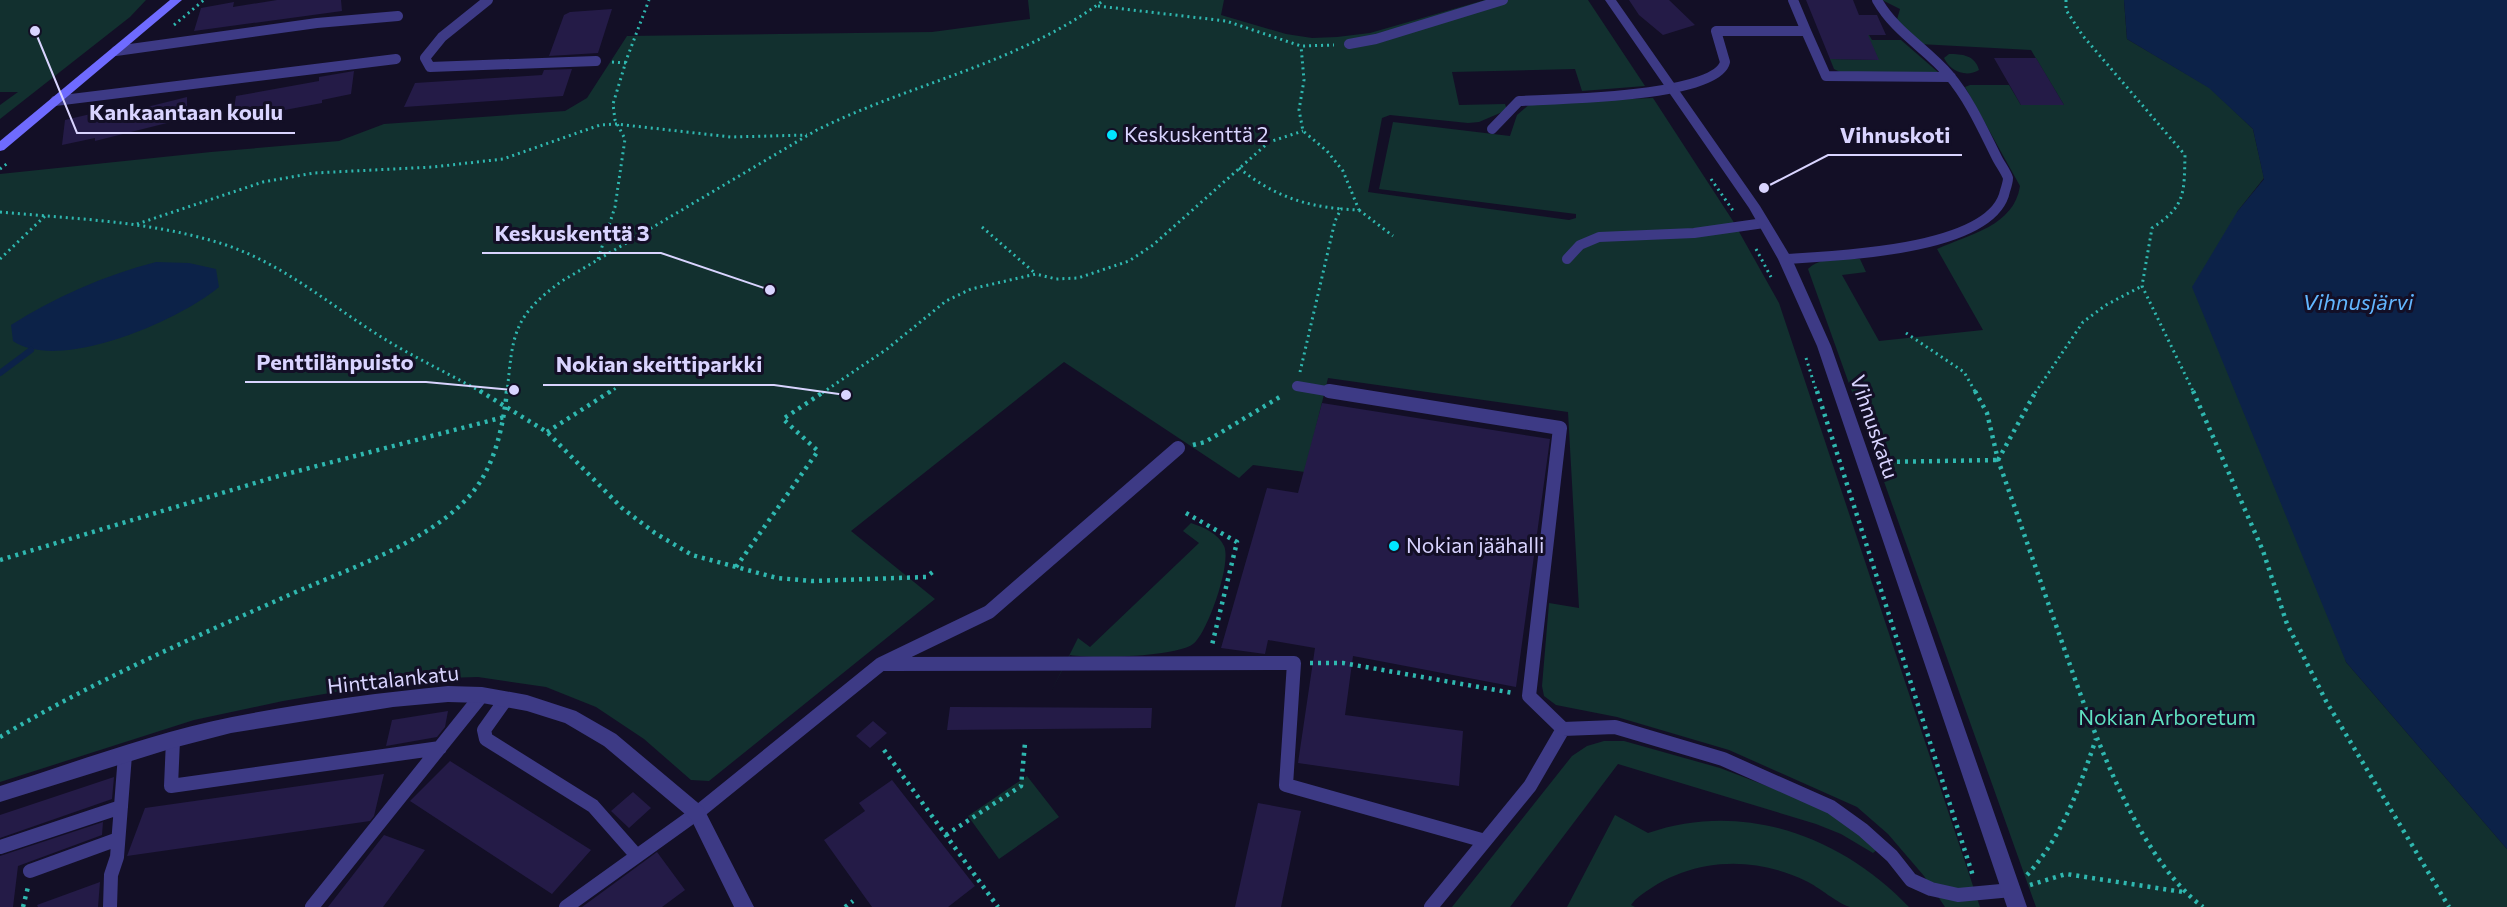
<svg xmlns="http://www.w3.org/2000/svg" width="2507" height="907" font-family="Commissioner,sans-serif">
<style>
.green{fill:#12302f}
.water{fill:#0c2248}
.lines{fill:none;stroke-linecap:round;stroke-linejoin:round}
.stream{stroke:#0c2248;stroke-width:6}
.building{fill:#241b47}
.path-far1{stroke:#2fb8b0;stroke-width:3;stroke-dasharray:2 4;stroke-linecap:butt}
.path{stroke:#2fb8b0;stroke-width:4.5;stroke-dasharray:3 5;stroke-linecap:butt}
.service-far1{stroke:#3d3a85;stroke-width:10}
.service{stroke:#3d3a85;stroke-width:14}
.minor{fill:#3d3a85;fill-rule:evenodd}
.tertiary{fill:#3d3a85;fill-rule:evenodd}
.secondary{fill:#6f6bff;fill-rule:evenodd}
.poi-dot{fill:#00e5ff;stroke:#130f26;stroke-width:2}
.labels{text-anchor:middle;stroke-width:6;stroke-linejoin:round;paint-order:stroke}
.poi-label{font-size:21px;fill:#d9d4ff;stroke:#130f26;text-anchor:start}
.street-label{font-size:21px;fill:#d9d4ff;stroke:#130f26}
.park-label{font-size:21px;fill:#5fe0c0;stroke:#130f26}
.water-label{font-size:22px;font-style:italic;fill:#62b6ff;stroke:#130f26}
.leader{fill:none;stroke:#d9d4ff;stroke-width:2}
.callout-dot{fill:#d9d4ff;stroke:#130f26;stroke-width:2}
.callout-label{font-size:22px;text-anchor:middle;font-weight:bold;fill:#d9d4ff;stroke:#130f26;stroke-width:6;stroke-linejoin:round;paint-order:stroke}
</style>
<rect width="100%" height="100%" fill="#130f26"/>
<path class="green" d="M0,0h146l-16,17 -130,102v-14l18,-13h-18z
M1028,0h196l-3,15 65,19 26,4 25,-1 33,-4 115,-33h103l57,86 -63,5 -7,-22 -123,3 7,33 46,-1 2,6 -28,12 -11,1 -78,-8 -8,3 -14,74 201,28 7,-2v-4l-197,-25 14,-67 117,14 7,-21 14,-12 122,-5 80,123 46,82 201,604h-35l-21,-31 -36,-42 -31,-27 -128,-57 -112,-33 -61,-12 -12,-9 -2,-10 7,-83 30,5 -11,-196 -240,-34 -23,94 -52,-7 -14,13 -175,-116 -213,169 84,68 -226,182 -18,-1 -47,-41 -48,-32 -50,-20 -68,-10 -66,2 -129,22 -89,19 -194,62v-608l211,-22 128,-11 45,-17 181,-13 22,-13 40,-62 305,-4 98,-13z
M1882,0h242l3,39 83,49 43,41 11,49 -27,34 109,450 161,187v58h-471l-228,-638c12,-13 36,-10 52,-10l6,13 -24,3 37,66 104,-11 -46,-81c33,-15 77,-23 83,-63l-55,-99 5,-2h39l12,20h43l-33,-55 -112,-6 -23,-21 4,-14z
M1855,35h14l3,5h29l38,33 -99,-1 -6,-3 -4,-10 48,1z
M1949,54c13,0 26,1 30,16 -13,8 -29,1 -35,-12z
M1191,523c12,4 28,11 33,23 8,17 -17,88 -31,98 -17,13 -101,15 -123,11l-18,35 26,-52 12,9 109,-104 -16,-12z
M1604,741h20l96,27 112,43 46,38 -5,4 -32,-19 -25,-10 -198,-60 -108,143h-58l120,-151 15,-10z
M1027,776l32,41 -60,42 -31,-43z
M1615,815l33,18c95,-33 193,3 261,74 -16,0 -44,0 -59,0 -12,-3 -31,-20 -44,-26 -58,-28 -122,-22 -171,19l-4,5 4,2h-68z"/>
<path class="water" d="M2124,0h383v849l-161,-187 -154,-375 45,-75 27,-33 -11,-50 -44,-41 -82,-49z
M156,262l33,1 27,6 3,18c-39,33 -159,86 -206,54l-2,-16c44,-28 94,-50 145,-63z"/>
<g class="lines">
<path class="stream" d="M0,373l31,-23"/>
</g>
<path class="building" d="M277,0h64l1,11 -148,20 7,-23 33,-6 -1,5z
M1629,0h40l26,25 -32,10 -24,-20z
M1806,0h47l6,15h18l9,20h-18l11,25 -49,-1z
M612,9l-14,44 -49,3 15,-41 6,-3z
M1994,58h42l28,47h-43z
M572,69l-9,27 -159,11 11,-24 127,-8 2,-5z
M354,71l-3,23 -29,6v3l-90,17 4,-24 83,-15v-4z
M187,97v21l-92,23v-3l-33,7 3,-25 34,-8v7z
M1322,403l228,36 -34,248 -163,-31 -8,59 118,16 -4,55 -161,-23 17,-115 -47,-8 -3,14 -44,-6 46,-160 31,5z
M950,707l202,1 -1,20 -204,2z
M448,711l-3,16 -8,10 -51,9 6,-26z
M873,721l14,12 -17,15 -14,-12z
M450,761l141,89 -39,44 -142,-93z
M384,774l-10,42 -4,5 -243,35 18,-48z
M114,777l-2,22 -112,39v-23z
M892,780l83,106 -27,21h-76l-48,-67 41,-29 -6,-8z
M633,792l18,16 -22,20 -18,-17z
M1258,803l43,8 -20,96h-46z
M103,822l-1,13 -84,31 -5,41h-13v-51z
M384,835l41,15 -42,57h-55z
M657,852l28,38 -23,17h-80z
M100,882l-2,25h-60l-1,-2z"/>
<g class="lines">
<path class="path-far1" d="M2066,0v10l17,26 102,119c-1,38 1,51 -33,73l-10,58 52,107
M1098,6l128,15 75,25 33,-1
M174,25l30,-25
M612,62l14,1
M1239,168c32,26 62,37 102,41
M0,169l9,-7
M1711,179l23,33
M1359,210l34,26
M0,212c75,7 153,9 226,33 59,20 105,61 157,93 32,20 67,36 100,55
M137,224l126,-42 51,-9 119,-6 70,-8 97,-34 16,-1 115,13 76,-2
M982,227l54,47
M1756,249l15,28
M0,259l45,-43
M598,259l17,-52 10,-68 -10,-19 -2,-16 14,-46 22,-58
M1906,333l58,39 12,21
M1806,358l11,35
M1300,372l35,-151 6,-12 18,1 -16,-39 -16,-20 -24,-20 -4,-21 5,-30 -3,-34
M507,393c6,-58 5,-76 55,-112l253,-150c95,-48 202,-66 289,-131
M609,393l7,-5
M822,393l65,-44 59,-48 25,-12 65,-15 20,5 22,-1 51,-17 24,-16 116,-103 34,-11
M2035,393l48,-71 23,-17 36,-19"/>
<path class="path" d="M480,391l67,41 75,76 33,25 37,22 85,23 35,3 114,-4 8,-6
M1817,391l156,485
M1975,391l12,22 11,47c20,56 39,112 59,168 29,82 75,226 146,279
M2193,391l70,160 24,73 39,77 123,206
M547,432l64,-41
M1193,445l12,-3 78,-47
M1998,460l38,-69
M1881,462l117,-2
M1186,513l51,29 -25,103
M0,560l275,-83 229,-60
M736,567l82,-116 -35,-32 42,-28
M1310,663h33l170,30
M0,737c89,-53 183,-95 278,-137 60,-28 150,-55 194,-107 23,-28 31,-66 35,-102
M884,750l114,157
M946,835l75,-49 4,-43
M2027,875c36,-39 52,-87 69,-136
M2030,885l36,-11 117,18
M23,907l5,-20
M845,907l8,-6"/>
<path class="service-far1" d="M488,0l-46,37 -17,21 5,9 166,-6
M1806,31l20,45 125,1
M1349,44l27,-5 127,-39
M116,51l201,-28 81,-7
M55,101l341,-42
M1492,129l27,-28c33,-2 198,-3 206,-39l-9,-31h90l-13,-31
M1567,259l13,-14 19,-8 95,-4 70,-10
M1785,259c50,-3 208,-8 220,-68 1,-3 3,-9 3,-13 -2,-6 -8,-14 -11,-20 -14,-28 -27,-58 -48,-83 -23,-27 -54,-43 -72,-75
M1297,386l41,7"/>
<path class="service" d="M1329,391l231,37 -31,268 34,33 52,-2 108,32 108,48 32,23 29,26 19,24 20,9 27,6 54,-5
M885,664l409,-1 -8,122 199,56
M506,699l-22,31 2,9 107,67 44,50
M173,740l-2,46 269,-38
M0,847l121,-40
M30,871l88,-32
M110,907l1,-32 6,-18 8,-102
M312,907l170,-212
M566,907l131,-94 184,-149 108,-52 189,-164
M1431,907l99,-121 33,-57"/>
<path class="minor" d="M448,686l34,1 45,8 49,16 40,23 87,73 51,100h-20l-43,-88 -87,-73 -39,-23 -38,-12 -45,-8 -34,-1 -55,5 -162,26 -58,15 -173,54v-16c76,-24 153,-53 232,-69 71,-14 144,-24 216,-31z"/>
<path class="tertiary" d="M1605,0h11l144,206 32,53 39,87 196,561h-20l-190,-561 -39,-87 -29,-51z"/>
<path class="secondary" d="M170,0h12l-178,150 -4,1v-10z"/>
</g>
<g class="poi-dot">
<circle cx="1112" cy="135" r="6"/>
<circle cx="1394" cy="546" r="6"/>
</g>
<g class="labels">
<g class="poi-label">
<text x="1124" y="142">Keskuskenttä 2</text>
<text x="1406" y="553">Nokian jäähalli</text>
</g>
<g class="street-label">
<text transform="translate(1874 427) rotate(71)" y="7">Vihnuskatu</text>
<text transform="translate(393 680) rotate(-6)" y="7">Hinttalankatu</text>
</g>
<g class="park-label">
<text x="2167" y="725">Nokian Arboretum</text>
</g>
<g class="water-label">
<text x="2358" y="310">Vihnusjärvi</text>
</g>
</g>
<path class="leader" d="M35 31L77 133H295M1764 188L1828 155H1962M770 290L661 253H482M514 390L426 382H245M846 395L774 385H543"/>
<g class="callout-dot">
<circle cx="35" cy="31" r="6"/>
<circle cx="1764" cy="188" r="6"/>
<circle cx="770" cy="290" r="6"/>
<circle cx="514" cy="390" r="6"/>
<circle cx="846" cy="395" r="6"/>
</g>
<g class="callout-label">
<text x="186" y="120">Kankaantaan koulu</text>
<text x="1895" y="143">Vihnuskoti</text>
<text x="572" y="241">Keskuskenttä 3</text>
<text x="335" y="370">Penttilänpuisto</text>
<text x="659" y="372">Nokian skeittiparkki</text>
</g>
</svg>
